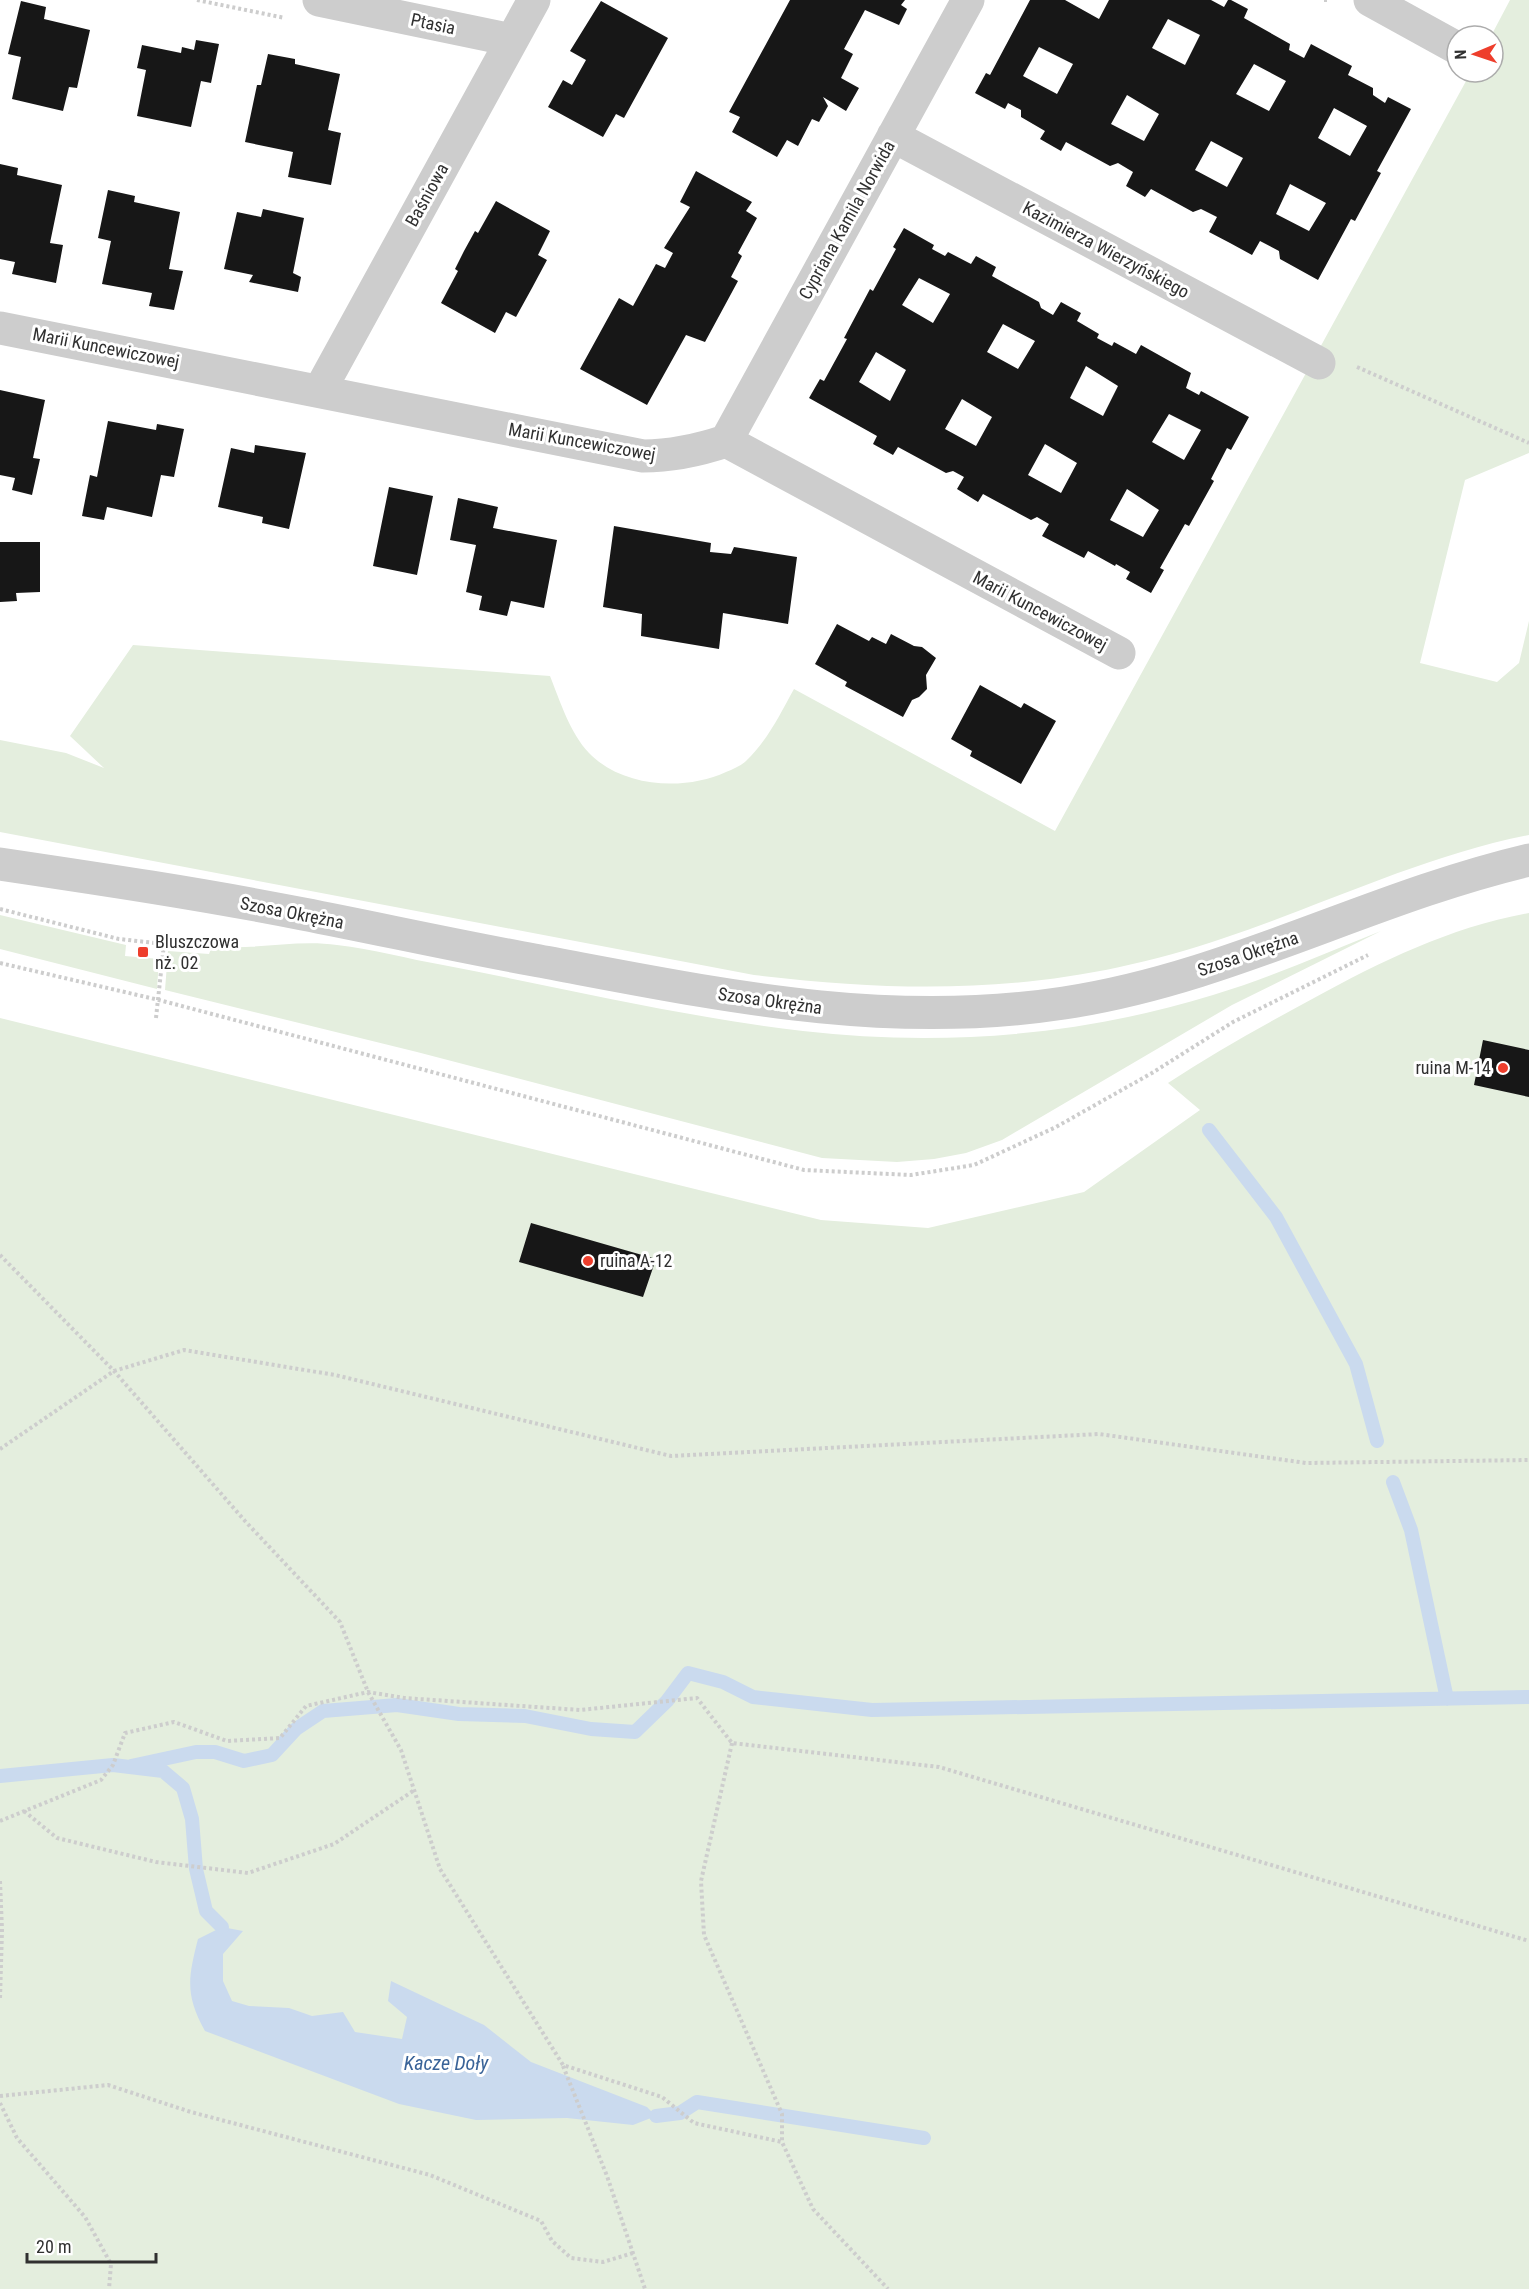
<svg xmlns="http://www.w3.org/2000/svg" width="1529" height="2289" font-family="'Roboto Condensed',sans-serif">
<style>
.green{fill:#e4eede}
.water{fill:#cadaee}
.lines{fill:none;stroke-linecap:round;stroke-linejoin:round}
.stream{stroke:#cadaee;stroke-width:14}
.building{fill:#171717;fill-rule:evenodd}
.path{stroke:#cdcdcd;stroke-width:4;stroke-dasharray:3 3;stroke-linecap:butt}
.minor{stroke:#cdcdcd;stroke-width:33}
.tertiary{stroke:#cdcdcd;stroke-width:33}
.poi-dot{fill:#ee3e2c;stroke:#fff;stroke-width:2}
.labels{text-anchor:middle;stroke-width:6;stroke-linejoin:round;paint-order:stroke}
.street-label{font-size:18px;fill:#303030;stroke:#fff}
.poi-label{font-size:18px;fill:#303030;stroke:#fff;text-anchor:start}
.water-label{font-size:20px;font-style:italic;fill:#396398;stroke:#fff}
</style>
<rect width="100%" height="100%" fill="#fff"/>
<path class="green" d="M1510,0h19v453l-64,27 -45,183 77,19 22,-19 10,-42v214c-106,21 -203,69 -305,103 -161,55 -303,57 -470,37l-754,-143v-92l66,13 38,15 -34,-32 63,-91 417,31c10,25 20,57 39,77 34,35 96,38 137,19 7,-3 15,-6 20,-11 22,-21 34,-47 48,-72l261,142 416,-759h22v-36h-2z
M1529,913v1376h-1529v-1271l821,202 107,8 156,-36 116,-82 -32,-27c47,-31 96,-58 146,-85 68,-37 137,-71 215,-85z
M0,915l126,30 -1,11 34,3 -2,30 -157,-40z
M1381,931l-149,74 -230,135 -36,13 -32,6 -37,3 -75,-4 -405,-106 -252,-62 3,-39 41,3 3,-8c42,5 83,-7 125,-1 36,4 71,14 106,20 120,23 240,52 360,66 137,16 278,5 410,-36 57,-17 112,-42 168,-64z"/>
<path class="water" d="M222,1927l21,4 -20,23v27l9,20 17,5 40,2 23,8 31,-4 12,20 47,7 5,-22 -19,-16 3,-20 93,44 47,37 116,45 9,9 -23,9 -66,-7 -91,2 -77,-16 -194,-73c-20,-36 -17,-53 -7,-92z"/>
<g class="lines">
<path class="stream" d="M1209,1130l67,87 80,147 21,77
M1393,1482l18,48 36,169
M131,1766l65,-14h19l29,9 28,-6 24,-26 27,-18 74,-6 62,9 66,2 66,13 44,3 32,-31 21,-28 35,9 30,15 119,13 657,-13
M0,1776l113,-11 50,6 20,17 9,31 4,50 10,42 16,16
M656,2116l24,-3 17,-11 227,36"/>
</g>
<path class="building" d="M790,0h115l-4,5 6,4 -8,16 -34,-15 -21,39 9,5 -12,24 18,10 -13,23 -23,-14 5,9 -9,16 -7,-3 -14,27 -11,-6 -10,17 -45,-25 8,-15 -11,-5z
M1030,0h35l34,19 10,-19h102l13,7 4,-7h3l17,9 -4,9 46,26 -1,6 15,8 7,-14 41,22 -4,9 25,13v7l12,8 3,-6 23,12 -34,62 4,2 -26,48 -4,-2 -33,61 -38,-21 -1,-8 -19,-10 -8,14 -22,-12 -21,-11 8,-15 -16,-8 -8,3 -42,-23 -6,8 -19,-11 7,-14 -15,-9 -8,3 -44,-24 -5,9 -21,-12 5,-8 -24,-14v-7l-13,-7 -3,6 -30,-16 11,-20 4,2zM1168,19l32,16 -15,30 -33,-17zM1039,47l34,17 -16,30 -34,-18zM1254,64l32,17 -17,30 -33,-17zM1127,95l32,19 -15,27 -33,-17zM1334,108l33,18 -17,30 -32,-18zM1211,141l32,17 -16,29 -32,-17zM1290,184l36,19 -17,28 -33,-17z
M21,1l25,6 -2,12 46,11 -13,58 -8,-1 -6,24 -51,-12 9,-42 -13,-3z
M601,1l67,37 -44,80 -8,-4 -13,23 -55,-30 15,-27 9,5 14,-25 -16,-9z
M196,40l23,4 -8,39 -10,-2 -10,46 -54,-11 9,-46 -9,-2 5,-23 39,8 1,-6 12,3z
M268,54l27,5v5l45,10 -12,56 13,3 -10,52 -43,-8 5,-25 -48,-10 12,-57h4z
M0,164l18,4 -1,7 45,10 -12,58 13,2 -7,38 -44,-9 3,-12 -15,-3z
M696,171l56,31 -6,9 11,7 -19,35 4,3 -11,21 7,4 -33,61 -19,-7 -39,70 -67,-36 39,-71 14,8 23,-42 9,4 8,-15 -9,-5 26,-41 -10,-5z
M108,190l27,6 -1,6 46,10 -11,57 14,2 -9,39 -25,-4 3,-13 -50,-9 9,-43 -13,-3z
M496,201l54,30 -12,24 9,5 -15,28 -16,29 -10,-5 -11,21 -54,-30 17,-32 -3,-2 9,-18 11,-20 3,2z
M263,209l41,9 -11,55 8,4 -3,15 -49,-10 4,-7 -29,-6 13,-57 24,5z
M904,228l30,17 -2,4 13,7 3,-4 23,12 5,-8 20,11 -4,9 47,26 2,6 12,7 8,-13 20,11 -4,8 22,13 -2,4 15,8 2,-4 22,12 5,-9 50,28 -5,15 13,7 2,-4 48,26 -18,33 -4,-2 -16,31 3,2 -25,45 -4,-2 -25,44 4,2 -13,23 -25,-14 4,-7 -14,-8 -1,2 -27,-15 -4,7 -42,-22 7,-12 -12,-7 -6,3 -48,-26 -5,8 -21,-13 7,-12 -11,-6 -7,2 -48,-26 -5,8 -20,-11 4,-8 -68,-38 11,-19 4,2 23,-42 -3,-1 26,-49 3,2 23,-42 -3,-2zM919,278l31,16 -17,29 -31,-18zM1003,324l32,17 -17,28 -31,-17zM876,352l30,18 -16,31 -31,-19zM1086,366l32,20 -15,30 -33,-18zM962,399l30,18 -16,29 -31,-17zM1169,414l32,16 -17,30 -32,-18zM1045,444l32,19 -16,30 -33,-18zM1127,489l32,21 -16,27 -33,-17z
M0,390l45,10 -12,58 7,1 -8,36 -20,-5 3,-12 -15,-3z
M108,421l48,9 1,-6 27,5 -10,48 -13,-2 -9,42 -45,-10 -3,13 -22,-4 8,-41 7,2z
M255,445l51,8 -17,76 -27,-6 1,-6 -45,-10 13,-59 23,5z
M389,487l44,9 -16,79 -44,-9z
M458,498l40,9 -5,21 64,12 -13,68 -33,-7 -4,15 -28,-6 3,-14 -16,-4 10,-47 -26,-5z
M614,526l97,17 -1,9 21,2 3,-7 63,10 -9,67 -65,-11 -4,36 -78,-13 1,-22 -39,-7z
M0,542h40v50l-24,1 1,8 -17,1z
M837,624l32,17 3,-4 14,7 5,-10 23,12 8,1 14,11 -10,17 1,14 -8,8 -7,3 -9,17 -58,-31 2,-4 -32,-18z
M980,685l41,23 3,-5 32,18 -35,63 -51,-28 2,-5 -21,-12z
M1483,1040l46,10v47l-55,-12z
M531,1223l125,36 -13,38 -124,-35z"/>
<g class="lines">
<path class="path" d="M197,0l88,18
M1324,0h4
M1357,367l172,76
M0,909l119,30 45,5
M0,963l159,37 645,170 107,5 63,-10 82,-38 96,-54 81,-51 135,-67
M156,1018l8,-74 44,5
M0,1255l114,116 131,150 95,101 28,70 33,58 39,119 123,196 99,32 32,26 88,19 31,67 75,80
M0,1449l114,-78 70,-21 151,25 336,81 428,-22 207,29 223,-3
M732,1743l-31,138 3,54 78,179v28
M24,1811l33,27 99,24 92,11 86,-29 79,-53
M0,1821l101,-41 12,-15 12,-32 49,-11 53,19 53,-3 26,-32 62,-14 36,6 176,12 117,-12 35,45 207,24 590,174
M0,1881l2,49 -2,69
M563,2066l44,110 38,113
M0,2096l108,-11 83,27 239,63 111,46 11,20 19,17 32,4 30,-9
M0,2103l17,35 68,79 26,47 -2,25"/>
<path class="minor" d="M319,0l193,40
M1370,0l87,48
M893,136l426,227
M0,328l643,128c30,0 56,-6 83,-15l393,212
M320,390l214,-390
M726,441l242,-441"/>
<path class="tertiary" d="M0,864c101,15 202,30 303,50 77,15 154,32 231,46 178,33 348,71 530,43 165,-25 304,-105 465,-143"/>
</g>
<g class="poi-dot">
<rect x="137" y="946" width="12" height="12" rx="3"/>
<circle cx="1503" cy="1068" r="6"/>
<circle cx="588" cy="1261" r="6"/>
</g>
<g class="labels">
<g class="street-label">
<text transform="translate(433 24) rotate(12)" y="6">Ptasia</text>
<text transform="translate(427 195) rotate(-61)" y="6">Baśniowa</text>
<text transform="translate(847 220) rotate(-61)" y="6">Cypriana Kamila Norwida</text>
<text transform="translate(1106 250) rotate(28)" y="6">Kazimierza Wierzyńskiego</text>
<text transform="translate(106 348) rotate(11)" y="6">Marii Kuncewiczowej</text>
<text transform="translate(582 442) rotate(10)" y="6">Marii Kuncewiczowej</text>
<text transform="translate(1040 611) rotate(28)" y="6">Marii Kuncewiczowej</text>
<text transform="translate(292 913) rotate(11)" y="6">Szosa Okrężna</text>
<text transform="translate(1248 954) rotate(-19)" y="6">Szosa Okrężna</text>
<text transform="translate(770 1001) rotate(8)" y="6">Szosa Okrężna</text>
</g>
<g class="poi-label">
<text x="155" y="948">Bluszczowa<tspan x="155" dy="21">nż. 02</tspan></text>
<text x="1491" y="1074" text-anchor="end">ruina M-14</text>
<text x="600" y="1267">ruina A-12</text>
</g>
<g class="water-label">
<text x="446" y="2070">Kacze Doły</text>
</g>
</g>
<g transform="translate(1475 54) rotate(268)"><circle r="28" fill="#ffffff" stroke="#acacac" stroke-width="1.5"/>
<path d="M0-4.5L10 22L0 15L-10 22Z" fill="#ee3e2c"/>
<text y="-9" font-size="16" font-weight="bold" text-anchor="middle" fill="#303030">N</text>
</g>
<path d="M27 2253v9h129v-9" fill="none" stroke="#303030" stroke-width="3"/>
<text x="36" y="2253" font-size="18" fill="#303030" stroke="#ffffff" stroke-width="4.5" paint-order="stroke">20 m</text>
</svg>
